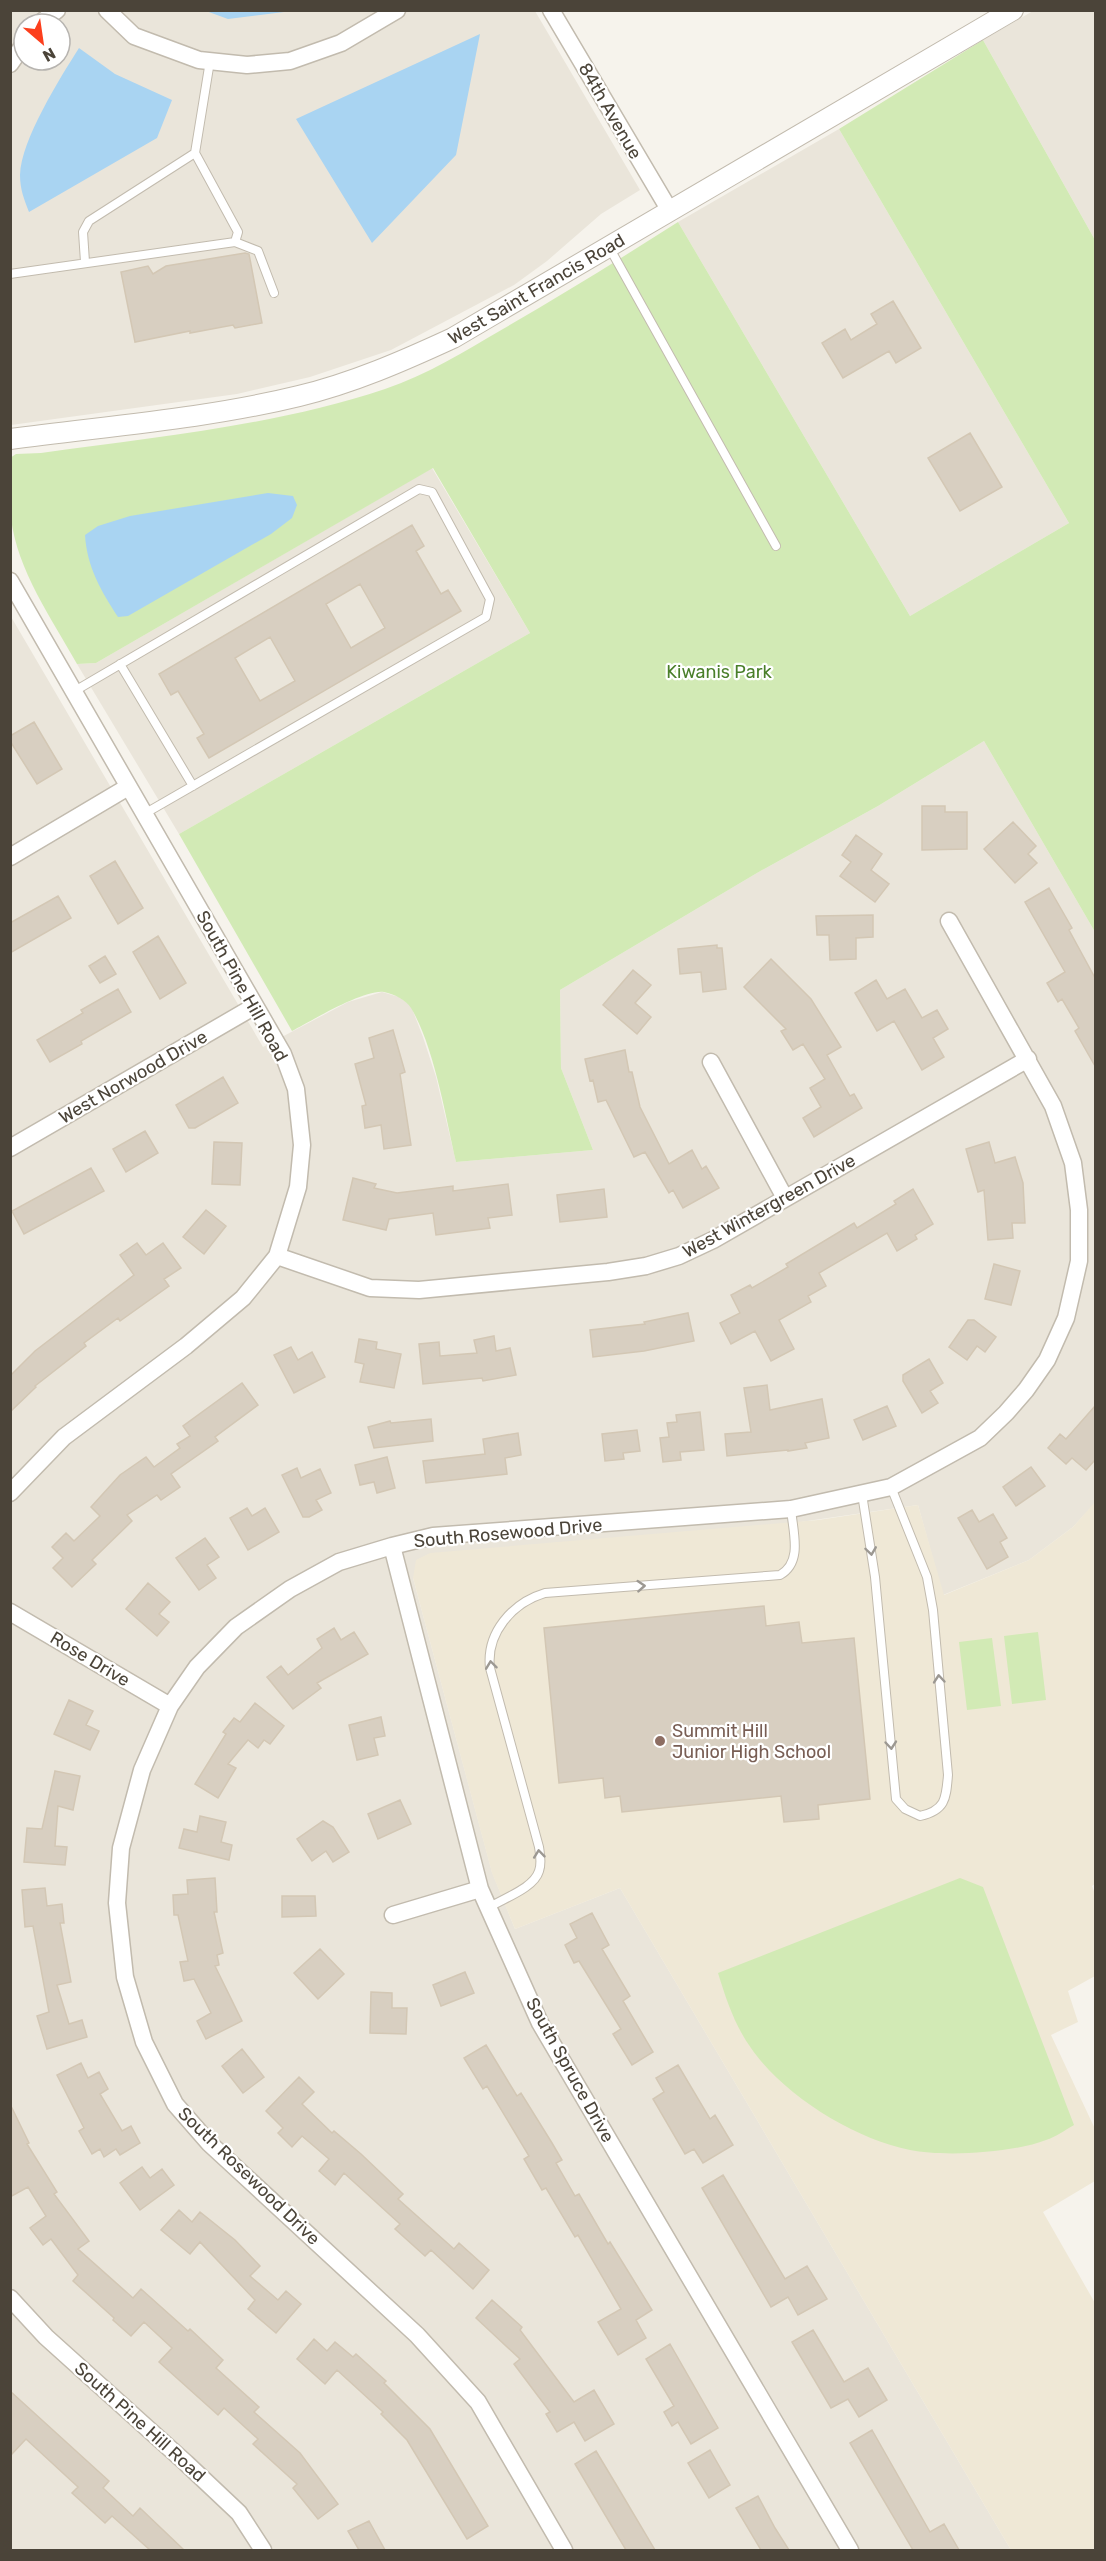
<svg xmlns="http://www.w3.org/2000/svg" width="1106" height="2561" font-family="Rubik,sans-serif">
<style>
.residential{fill:#eae5da;fill-rule:evenodd}
.education{fill:#efe8d6}
.green{fill:#d2eab5}
.water{fill:#a9d4f2}
.building{fill:#d8cfc1;stroke:#d3c7b4;stroke-width:1.5;fill-rule:evenodd}
.lines{fill:none;stroke-linecap:round;stroke-linejoin:round}
.service-casing{stroke:#c2bbae;stroke-width:10}
.minor-casing{stroke:#c2bbae;stroke-width:19}
.tertiary-casing{stroke:#c2bbae;stroke-width:22}
.service{stroke:#fff;stroke-width:8}
.minor{stroke:#fff;stroke-width:16}
.tertiary{stroke:#fff;stroke-width:20}
.oneway{stroke:#9c9892}
.education-dot{fill:#8d6e63;stroke:#fff;stroke-width:2}
.labels{text-anchor:middle;stroke-width:4.5;stroke-linejoin:round;paint-order:stroke}
.street-label{font-size:18px;fill:#4b4439;stroke:#fff}
.park-label{font-size:18px;fill:#4a7f2a;stroke:#fff}
.education-label{font-size:18px;fill:#785e54;stroke:#fff;text-anchor:start}
</style>
<rect width="100%" height="100%" fill="#f6f3ec"/>
<path class="residential" d="M10,11h525l105,179 -39,24 -54,47 -33,24 -123,65 -81,27 -73,17 -226,31zM24,24h36v36h-36z
M1033,11h62v229l-112,-200z
M839,129l230,394 -159,93 -232,-394z
M432,468l98,165 -351,201 -102,-170 19,-1z
M10,615l253,432 85,-45 34,-10 17,5 12,9 12,31 13,40 20,85 137,-12 -32,-82 -1,-78 197,-117 121,-67 106,-65 111,191 1,570 -23,25 -44,33 -86,35 -25,-90 -505,73 79,294 23,57 105,-41 391,662h-1000z"/>
<path class="education" d="M1095,1502l1,381 -4,3 4,10 -1,80 -27,15 10,31 -27,13 44,94v52l-52,31 52,91v247h-84l-391,-662 -105,41 -23,-56 -79,-295 3,-18 14,-7 388,-33 100,-15 26,90 85,-35 44,-33z"/>
<path class="green" d="M983,40l112,200v692l-111,-191 -106,65 -121,67 -197,117 1,78 32,82 -137,12c-10,-44 -22,-116 -45,-154 -5,-8 -17,-14 -27,-16 -20,-3 -73,29 -92,39l-113,-197 351,-201 -97,-165 -337,195 -19,1c-25,-45 -60,-94 -66,-146 -3,-20 0,-41 -1,-60l6,-4 25,-1c115,-16 233,-27 344,-64 42,-14 80,-38 118,-60 59,-34 117,-70 175,-107l232,394 159,-93 -230,-394z
M1038,1632l8,68 -34,4 -8,-68z
M992,1638l9,68 -34,4 -8,-68z
M960,1878l23,9 91,238c-9,5 -18,12 -28,15 -33,13 -102,17 -136,10 -56,-11 -127,-55 -159,-102 -16,-22 -25,-49 -33,-75z"/>
<path class="water" d="M206,11l86,-1v1l-64,8z
M480,34l-24,121 -84,88 -76,-124z
M79,48l36,26 57,26 -15,38 -128,74c-5,-13 -9,-23 -9,-37 1,-35 40,-97 59,-127z
M268,493l25,3 4,9 -5,13 -21,16 -143,82 -10,1c-17,-26 -31,-50 -33,-82l13,-9 32,-10z"/>
<path class="building" d="M245,253l4,1 13,69 -27,5 -2,-3 -43,8v-2l-55,11 -14,-70 27,-6 5,8 13,-8z
M893,301l28,47 -25,15 -7,-12 -46,27 -21,-35 23,-14 6,11 26,-16 -6,-10z
M970,433l32,54 -42,24 -32,-53z
M412,525l12,21 -8,5 25,43 7,-4 13,21 -252,147 -12,-20 7,-4 -26,-43 -7,4 -12,-21zM360,584l25,44 -34,20 -25,-44zM270,637l25,44 -35,20 -25,-43z
M34,722l28,47 -25,15 -27,-43v-5z
M922,806h23v6h22v37l-45,1z
M1013,822l23,24 -8,8 9,9 -22,20 -31,-34z
M856,835l26,19 -11,16 18,14 -14,18 -35,-26 11,-14 -9,-7z
M115,861l28,47 -25,16 -28,-48z
M1049,888l23,40 -3,2 26,48v88l-20,-35 4,-3 -17,-29 -4,3 -11,-19 18,-11 -40,-70z
M58,896l13,22 -61,35v-30z
M873,915v22l-17,1v21l-26,1 -1,-25h-12l-1,-19z
M158,936l28,47 -26,16 -27,-47z
M717,945v3h5l4,41 -23,3 -2,-20 -21,2 -2,-25z
M105,956l11,18 -16,9 -11,-17z
M771,959l40,40 30,48 -14,8 23,41 4,-2 8,14 -48,29 -11,-19 18,-11 -11,-19 15,-9 -22,-35 -10,6 -12,-19 5,-2 -42,-42z
M633,970l18,15 -16,18 16,14 -14,17 -34,-29z
M876,980l11,19 18,-10 17,29 15,-8 11,19 -15,9 11,19 -22,13 -28,-49 -17,10 -22,-38z
M118,989l13,23 -50,29 1,3 -32,18 -13,-22 46,-27 -2,-3z
M393,1030l12,42 -5,2 11,71 -27,4 -3,-24 -16,3 -3,-22 4,-1 -11,-41 19,-6 -5,-20z
M625,1050l4,22h3l8,35 29,57 23,-14 10,19 4,-3 13,22 -36,20 -10,-18 -4,3 -24,-41 -11,5 -28,-57 -8,2 -5,-22 -3,1 -5,-22z
M223,1077l15,26 -43,25h-6l-13,-23z
M145,1131l13,22 -32,19 -13,-23z
M214,1142l28,1 -2,42 -28,-1z
M989,1142l6,21 20,-6 8,26 2,40h-13l1,15 -25,2 -4,-50 -6,2 -12,-43z
M91,1168l13,23 -80,43 -12,-23z
M353,1178l23,6 -2,4 23,5 56,-7v5l55,-7 4,31 -24,3 2,10 -54,7 -3,-22 -44,6 -3,11 -43,-10z
M604,1189l3,28 -47,5 -3,-27z
M913,1189l20,35 -18,11 2,4 -20,12 -10,-18 -68,40 7,13 -18,10 3,6 -32,18 15,29 -23,12 -16,-30 -24,13 -11,-21 20,-10 -9,-18 19,-10 2,3 36,-21 -2,-3 68,-41 3,5 39,-24 -2,-3z
M206,1210l20,16 -22,28 -21,-17z
M137,1243l9,12 17,-12 18,25 -17,11 5,7 -49,35 -2,-3 -34,25 2,3 -51,40 1,1 -26,25v-36l25,-25 99,-76 -14,-20z
M994,1264l26,7 -9,34 -26,-6z
M688,1313l6,28 -50,10 -51,6 -3,-27 55,-6 -1,-2z
M968,1320h6l22,17 -11,15 -8,-6 -10,14 -18,-13z
M494,1336l2,15 14,-3 6,27 -33,6 -1,-3 -59,6 -4,-40 20,-2 1,14 37,-3 -3,-13z
M359,1339l18,3 -1,7 25,5 -7,34 -34,-6 4,-18 -9,-2z
M291,1347l7,13 14,-8 13,25 -31,16 -20,-38z
M929,1359l14,24 -13,8 8,12 -16,10 -19,-32v-6z
M242,1383l16,22 -43,32 3,4 -47,33 9,13 -19,13 -4,-5 -30,20 5,6 -40,39 4,4 -24,23 -19,-19 10,-10 -11,-11 14,-14 8,8 26,-25 -9,-9 29,-32 26,-18 8,10 26,-19 -3,-4 13,-8 -7,-10z
M767,1385l3,25 52,-11 7,39 -24,5 2,5 -19,3v-1l-61,6 -2,-22 26,-2 -7,-44z
M887,1406l9,20 -33,14 -9,-20z
M1095,1406v54l-9,10 -14,-12 -6,6 -18,-16 12,-14 6,5z
M700,1412l4,38 -24,2 1,8 -18,2 -3,-24 9,-1 -2,-14 10,-1 -1,-7z
M431,1419l2,22 -59,7 -6,-21 22,-6 1,2z
M637,1430l3,21 -17,2 1,6 -19,2 -3,-27z
M518,1433l3,22 -16,3 2,16 -81,9 -3,-22 62,-7 -2,-15z
M387,1457l8,31 -18,5 -3,-11 -14,3 -5,-20z
M1031,1467l14,19 -29,20 -13,-19z
M297,1468l4,10 19,-9 11,24 -15,7 6,10 -13,7h-6l-21,-42z
M247,1508l5,8 13,-8 14,24 -31,18 -18,-32z
M972,1510l7,12 14,-8 14,24 -7,4 8,15 -21,12 -29,-51z
M205,1538l14,19 -12,8 9,13 -17,12 -23,-32z
M148,1583l22,19 -11,12 10,8 -12,14 -31,-27z
M764,1606l2,20 33,-4 3,21 52,-5 16,161 -52,6 1,14 -35,3 -3,-26 -159,16 -2,-16 -15,2 -2,-20 -44,5 -15,-155z
M334,1628l7,12 13,-8 14,22 -51,29 4,5 -28,21 -26,-32 14,-11 7,9 34,-27 -5,-9z
M69,1700l24,11 -7,14 13,6 -9,19 -36,-16z
M255,1703l29,23 -14,18 -6,-4 -6,8 -10,-8 -20,24 8,4 -18,30 -23,-14 31,-50 -3,-2 11,-14 6,4z
M381,1717l4,19 -11,2 4,17 -21,5 -8,-35z
M55,1771l25,5 -7,34 -15,-4 -3,40 12,1 -2,18 -41,-3 3,-34 15,1z
M400,1800l11,24 -33,15 -10,-25z
M200,1816l26,6 -5,20 11,3 -3,15 -50,-12 5,-19 13,3z
M323,1821l10,6 16,25 -16,10 -7,-11 -14,10 -15,-22z
M215,1878l2,34h-3l9,41 -6,2 2,10 -4,1 27,55 -36,18 -9,-18 14,-8 -17,-34 -10,2 -4,-19 8,-1 -10,-46h-4l-1,-20 15,-1 -1,-14z
M45,1888l2,18 15,-2 2,19h-4l11,59 -14,3 12,39 13,-4 5,17 -40,12 -10,-33 12,-4 -16,-86 -8,1 -3,-37z
M282,1896h33l1,20 -34,1z
M592,1913l17,32 -7,4 28,47 -7,5 30,51 -21,13 -19,-31 8,-5 -42,-68 -5,2 -9,-18 12,-7 -7,-14z
M320,1949l24,25 -26,25 -24,-26z
M465,1972l9,21 -33,13 -8,-21z
M371,1992l21,1v15h15l-1,26 -36,-1z
M486,2045l31,51 4,-3 31,50 10,17 -6,3 19,33 4,-2 29,50 2,-2 42,68 -16,10 10,18 -28,17 -20,-33 23,-13 -43,-74 -3,2 -29,-49 -4,2 -18,-31 5,-3 -42,-70 -4,3 -19,-31z
M242,2049l22,28 -21,16 -21,-27z
M81,2063l7,15 11,-6 9,17 -8,5 22,37 9,-5 9,17 -20,12 -4,-6 -12,8 -4,-8 -8,5 -13,-23 5,-3 -27,-53z
M678,2065l32,54 5,-4 18,30 -30,18 -9,-14 -9,5 -32,-55 11,-7 -8,-14z
M299,2077l15,15 -12,12 30,29 2,-2 27,23 42,40 -5,5 56,50 5,-6 30,27 -16,19 -42,-39 -6,6 -30,-27 5,-5 -56,-51 -9,12 -16,-14 10,-12 -27,-23 -10,11 -14,-14 5,-5 -17,-17z
M10,2104l19,39 -2,1 30,48 -3,2 35,47 -11,8 55,49 8,-9 47,42 2,-2 33,31 -7,8 43,39 -5,5 46,41 38,51 -20,15 -25,-31 4,-4 -44,-40 5,-5 -34,-31 -6,7 -59,-53 13,-14 -28,-26 -13,14 -18,-16 1,-2 -41,-37 5,-6 -27,-36 -8,6 -13,-17 16,-12 -18,-29 -18,10z
M142,2167l8,11 12,-9 12,16 -34,25 -20,-27z
M723,2175l62,104 22,-13 20,33 -29,16 -10,-18 -17,10 -69,-119z
M179,2210l13,12 8,-10 35,28 25,26 -10,10 28,24 8,-9 15,13 -25,29 -28,-24 7,-9 -55,-58 -10,12 -29,-24z
M492,2300l30,27 -2,3 54,72 20,-12 20,34 -29,17 -11,-19 -17,10 -11,-18 4,-2 -36,-48 6,-5 -44,-41z
M813,2330l31,52 24,-14 19,32 -28,17 -11,-18 -17,9 -39,-66z
M314,2339l13,12 8,-9 18,15 3,-3 30,27 -2,2 46,46 58,97 -21,13 -60,-99 -26,-26 2,-2 -46,-42 -12,14 -28,-25z
M670,2344l48,84 -27,16 -13,-22 -6,4 -8,-14 10,-6 -28,-47z
M10,2391l99,90 -6,7 30,28 7,-8 44,42h-34l-38,-34 -7,7 -33,-30 6,-6 -52,-48 -16,17z
M872,2430l58,102 14,-8 15,26h-46l-63,-107z
M710,2450l20,35 -21,13 -21,-35z
M596,2451l21,35 38,64h-29l-22,-37 -29,-49z
M758,2496l17,32 14,22h-28l-25,-42z
M369,2521l16,29h-26l-11,-19z"/>
<g class="lines">
<defs>
<path id="service" d="M235,242l23,9 16,42
M609,247l167,299
M85,262l-2,-30 6,-11 106,-68
M10,274l225,-32 3,-10 -43,-79 15,-92
M120,664l73,122
M73,692l346,-203 13,3 58,107 -4,18 -342,197
M862,1494l13,83 21,222 9,10 15,7c26,-6 26,-18 28,-41l-15,-165 -6,-33 -36,-90
M490,1907c14,-9 44,-19 49,-36 3,-8 1,-17 0,-24l-49,-179c-4,-35 22,-65 55,-75l235,-18c23,-13 13,-43 11,-66"/>
<path id="minor" d="M107,10l27,26 65,24 48,5 43,-4 51,-18 56,-33
M551,10l119,201
M39,24l18,-14
M10,64l14,-20
M10,581l273,473 13,35 6,56 -4,42 -21,69 -34,42 -57,48 -122,91 -54,56
M10,857l118,-70
M711,1062l74,136
M10,1148l245,-142
M277,1256l93,32 49,2 189,-18 38,-6 33,-10 34,-16 315,-181
M392,1546l88,343 60,134 310,527
M10,1612l160,94
M393,1915l87,-26
M10,2298l36,39 140,126 53,50 24,37
M564,2550l-86,-148 -61,-67 -208,-192 -34,-39 -31,-62 -19,-65 -8,-74 4,-55 21,-78 28,-64 27,-39 39,-40 54,-38 49,-27 53,-16 41,-10 358,-27 100,-22 89,-49 26,-25 20,-23 21,-30 19,-42 13,-57v-51l-6,-47 -20,-57 -104,-185"/>
<g id="tertiary">
<path id="s1" d="M10,439c97,-13 195,-20 289,-43 54,-13 104,-35 154,-58l560,-328"/>
</g>
</defs>
<use href="#service" class="service-casing"/>
<use href="#minor" class="minor-casing"/>
<use href="#tertiary" class="tertiary-casing"/>
<use href="#service" class="service"/>
<use href="#minor" class="minor"/>
<use href="#tertiary" class="tertiary"/>
</g>
<defs><path id="oneway-chevron" d="M-2-3.5L2.5 0L-2 3.5" fill="none" stroke-width="1.6" stroke-linecap="round" stroke-linejoin="round" transform="scale(1.5)"/></defs>
<g class="oneway">
<use href="#oneway-chevron" transform="translate(871 1551) rotate(82)"/>
<use href="#oneway-chevron" transform="translate(641 1586) rotate(-4)"/>
<use href="#oneway-chevron" transform="translate(491 1665) rotate(-97)"/>
<use href="#oneway-chevron" transform="translate(939 1679) rotate(-95)"/>
<use href="#oneway-chevron" transform="translate(891 1745) rotate(85)"/>
<use href="#oneway-chevron" transform="translate(539 1854) rotate(-96)"/>
</g>
<circle class="education-dot" cx="660" cy="1741" r="6"/>
<g class="labels">
<g class="street-label">
<text transform="translate(610 111) rotate(60)" y="6">84th Avenue</text>
<text dy="6" stroke="none"><textPath href="#s1" startOffset="554">West Saint Francis Road</textPath></text>
<text transform="translate(242 986) rotate(61)" y="6">South Pine Hill Road</text>
<text transform="translate(133 1077) rotate(-30)" y="6">West Norwood Drive</text>
<text transform="translate(769 1206) rotate(-29)" y="6">West Wintergreen Drive</text>
<text transform="translate(508 1533) rotate(-5)" y="6">South Rosewood Drive</text>
<text transform="translate(90 1659) rotate(31)" y="6">Rose Drive</text>
<text transform="translate(570 2070) rotate(61)" y="6">South Spruce Drive</text>
<text transform="translate(249 2176) rotate(44)" y="6">South Rosewood Drive</text>
<text transform="translate(140 2422) rotate(42)" y="6">South Pine Hill Road</text>
</g>
<g class="park-label">
<text x="719" y="678">Kiwanis Park</text>
</g>
<g class="education-label">
<text x="672" y="1737">Summit Hill<tspan x="672" dy="21">Junior High School</tspan></text>
</g>
</g>
<rect width="1106" height="2561" fill="none" stroke="#4b4439" stroke-width="24"/>
<g transform="translate(42 42) rotate(151)"><circle r="28" fill="#ffffff" stroke="#b7b4b0" stroke-width="1.5"/>
<path d="M0-4.5L10 22L0 15L-10 22Z" fill="#fc3f1d"/>
<text y="-9" font-size="16" font-weight="bold" text-anchor="middle" fill="#4b4439">N</text>
</g>
</svg>
